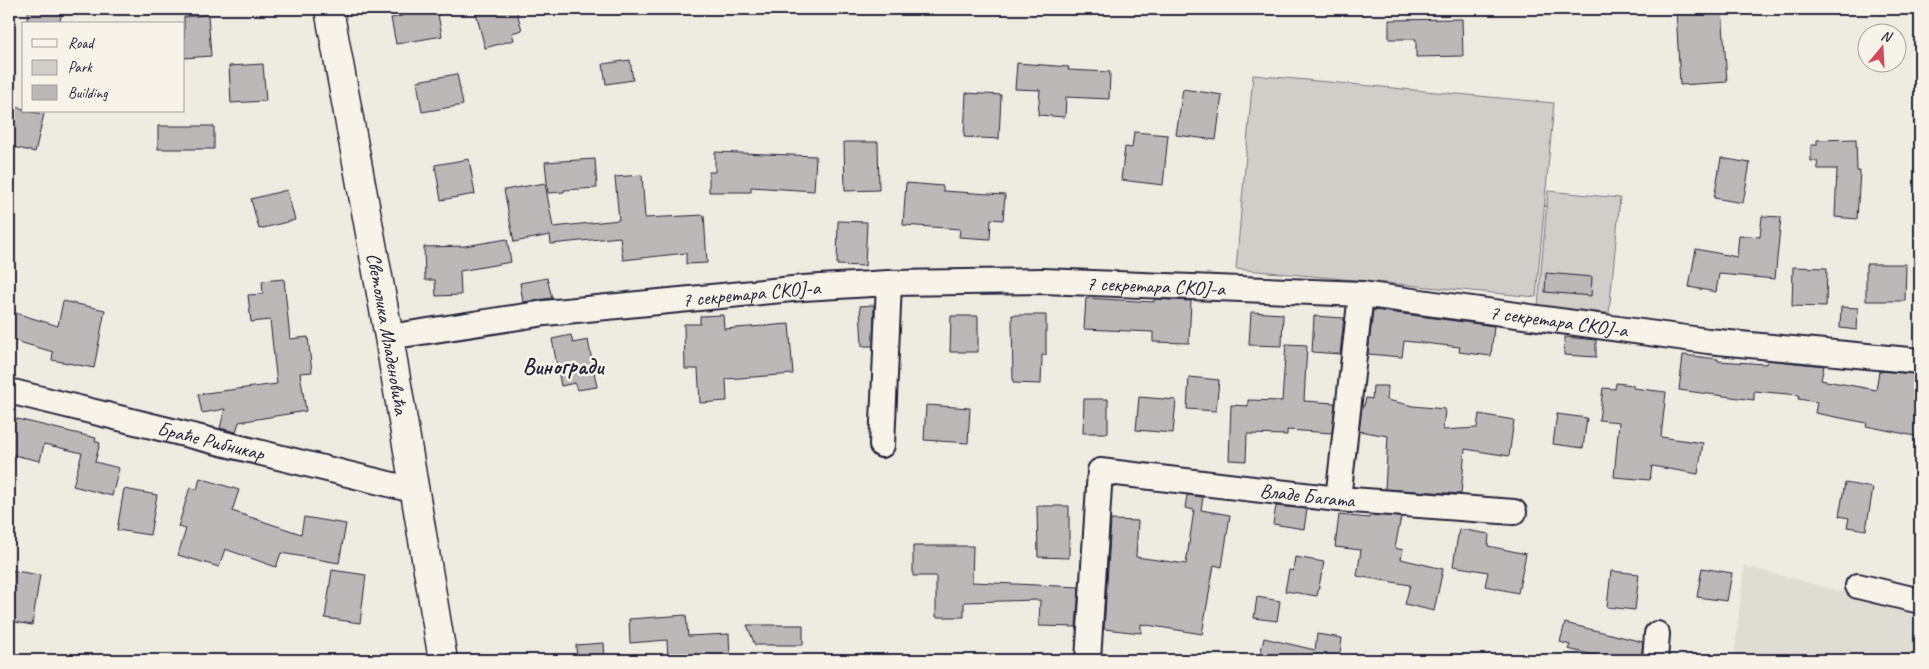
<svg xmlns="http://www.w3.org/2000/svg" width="1929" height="669" font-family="Caveat,sans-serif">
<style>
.built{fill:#dfdcd4}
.green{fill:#d1cdc9;stroke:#7a7882}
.building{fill:#bbb8b7;stroke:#22223b}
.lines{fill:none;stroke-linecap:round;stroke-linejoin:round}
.street-casing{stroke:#22223b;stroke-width:28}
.secondary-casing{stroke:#22223b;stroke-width:31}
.street{stroke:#f7f3e8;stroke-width:24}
.secondary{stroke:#f7f3e8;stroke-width:28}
.labels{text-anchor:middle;stroke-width:5;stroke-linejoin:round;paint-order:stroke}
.street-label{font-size:20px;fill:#22223b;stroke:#f7f3e8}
.quarter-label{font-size:22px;font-weight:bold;fill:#22223b;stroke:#f7f3e8}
</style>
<rect width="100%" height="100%" fill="#eeebe1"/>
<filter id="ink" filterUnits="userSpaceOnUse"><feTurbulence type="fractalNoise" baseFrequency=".02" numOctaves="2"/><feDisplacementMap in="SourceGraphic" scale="10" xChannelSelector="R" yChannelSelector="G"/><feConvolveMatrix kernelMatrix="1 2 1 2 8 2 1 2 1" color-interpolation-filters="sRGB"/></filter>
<g filter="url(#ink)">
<path class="built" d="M1744,566l176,46v48h-186z"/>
<path class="green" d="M1253,75l301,28 -18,194 -300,-28z
M1548,191l72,7 -11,115 -71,-7z"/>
<path class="building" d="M29,9h34l-4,15h-33z
M401,9h36l5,27 -46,8 -5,-26 11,-2z
M475,9h41l6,21 -10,3 2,7 -29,8z
M1676,9h46l5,73 -47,3z
M208,15l3,41 -27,2v-41z
M1462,19l1,37 -47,1v-18h-27v-19z
M630,60l3,20 -27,4 -3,-20z
M1017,63l52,4 -1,3 42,2 -1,27 -43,-2 -1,20 -27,-2 2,-25 -25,-1z
M263,64l3,37 -35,2 -2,-37z
M457,74l6,31 -41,7 -5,-31z
M1183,89l39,6 -6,45 -40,-5z
M966,93l35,2 -2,44 -35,-2z
M11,106l13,3v2l20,3 -9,38 -26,-6v-31z
M158,126h56v23h-56z
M1134,132l34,3 -5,50 -42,-5 4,-33 7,1z
M1856,139l1,32h3l-3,48 -22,-2 2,-48h-19l-1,-8h-6v-16h6v-5z
M844,142h34l1,48 -34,1z
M715,152l101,4 -2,35 -63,-4v5h-42v-20h6z
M1721,158l29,5 -7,40 -29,-5z
M469,159l6,35 -34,6 -6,-35z
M595,159l2,29 -33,2v2l-16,1 -3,-31z
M642,175l3,43 59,-3 3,48 -21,1v-11l-63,7 -3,-23 -69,7 -1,-9 -36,7 -10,-52 41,-7 8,44 66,-7 -4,-43z
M906,183l37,3v5l62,4 -2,25 -12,-1 -1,20 -31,-2 1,-8 -57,-4z
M287,190l8,30 -36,9 -8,-30z
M1762,216l19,1 -6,62 -56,-5 -3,18 -27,-5 7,-38 41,8 2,-22 21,2z
M838,221l29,1 -2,44 -28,-1z
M507,239l4,23 -51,9 1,24 -25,1 -1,-16h-10l-1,-33 41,-1z
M1866,264h40l-1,37h-39z
M1793,267l34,1 -1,39 -34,-1z
M1546,273l46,4 -1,19 -46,-4z
M547,278l5,20 -29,4 -3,-19z
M284,279l6,60 18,-2 4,35 -12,1 6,38 -67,11 -3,10 -16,-4 5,-19 -23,4 -4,-19 79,-10 -7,-64 -19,2 -3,-27 15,-1 -1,-13z
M1086,298l68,4v-3l37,2 -2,42 -36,-1v-10l-69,-3z
M63,301l42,9 -11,58 -42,-8 1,-8 -44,-13v-28l49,15z
M874,305l-1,41h-11l-2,-40z
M1841,307l17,1 -1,22 -17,-2z
M1373,310l121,16 -3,30 -32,-4 1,-5 -56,-6 -2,16 -34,-3z
M1251,312l32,2 -1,32 -33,-1z
M723,315l1,14 65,-5 4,50 -67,5 1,22 -27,2 -2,-34h-13l-1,-45h16v-8z
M1012,315h34v40h-4l-1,29 -28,-1z
M951,316h27v36h-28z
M1314,316l30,2 -4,36 -28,-2z
M571,335l2,8 15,-3 9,47 -20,3 -2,-7 -14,3 -9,-47z
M1565,337l31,3v17l-32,-2z
M1286,344l21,1 -3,56 31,2 -3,30 -45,-3v5l-40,-1 -1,27 -17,-1 2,-55 17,1v-6l34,1z
M1683,355l35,4v2l48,3 1,-4 57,6 -3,14 55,10 3,-19 36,3 -1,6 6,2v55l-54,-11 1,-3 -52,-10 2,-11 -19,-3 1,-4 -45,-4v9l-75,-10z
M1189,377l30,3 -3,31 -29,-2z
M1616,383l17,2v3l33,4 -5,45 42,6 -5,31 -46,-8 -2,14 -36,-3 5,-55 -20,-2 4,-32 12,1z
M1373,386h15l-1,14 26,6 32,3 -2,21 34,-2 2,-14 35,6 -5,36 -44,-7 -4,45 -76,-5 3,-53 -29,-5 3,-25h2l2,-8 6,1z
M1139,397l37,3 -3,33 -37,-3z
M1084,399h24v34h-25z
M926,405l44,3 -2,35 -44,-3z
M1557,414l30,4 -4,30 -30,-4z
M9,417l87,21 -1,3 5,2 -5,19 24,6 -7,28 -39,-10 9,-33 -38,-9 -4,17 -31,-7z
M200,478l39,12 -7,21 69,23 3,-17 42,7 -7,39 -58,-10 -5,14 -51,-18 -6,18 -41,-12 8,-26 -8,-2 12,-40 7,3z
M1845,483l28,5 -7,42 -19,-3 2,-9 -10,-2z
M124,489l33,6 -7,40 -33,-5z
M1187,495l16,2 -2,13 29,5 -8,52 -8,-2 -12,69 -61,-10v9l-37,-4 7,-109 27,1 -2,36 50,7 8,-54 -9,-2z
M1037,506h32v52l-31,-1z
M1276,506l31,3 -3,20 -31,-5z
M1339,515l30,3 1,-3 31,2 -6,31 8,2 -2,9 42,10 -9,42 -29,-7 5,-19 -53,-9 4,-26 -26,-3z
M1459,529l30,5 -1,12 38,8 -8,39 -33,-7 3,-14 -35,-6z
M913,546h60l-1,36 107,5 -3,40 -37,-1 1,-26 -76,2v15h-28v-41h-23z
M1295,557l29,5 -7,34 -32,-5 4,-21 4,1z
M1702,568l30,5 -5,28 -30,-4z
M9,570l31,5 -8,50 -23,-4z
M332,570l34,5 -6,48 -35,-5z
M1611,571l28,3 -4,36 -28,-3z
M1257,597l23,4 -3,20 -23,-3z
M686,615l2,21 41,-2 1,26h-62l-1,-20 -37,3 -1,-24z
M1565,623l78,19 -2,18h-27l-46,-11 2,-4 -10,-3z
M747,625h56v20h-48z
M1317,634l25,4 -3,22h-80l5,-22 51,12z
M604,643l1,17h-28l-1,-15z"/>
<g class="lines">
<defs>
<g id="street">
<path id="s1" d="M389,337l156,-24 258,-25 86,-5 154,-2 318,13 347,47 212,20"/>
<path id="s2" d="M9,391l404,99"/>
<path d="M882,445l7,-162"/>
<path d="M1338,499l23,-205"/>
<path d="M1858,586l62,15"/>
<path id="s3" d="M1088,660l12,-189 238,28 176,13"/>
<path d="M1655,660l2,-26"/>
</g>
<g id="secondary">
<path id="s4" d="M329,9l60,328 54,323"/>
</g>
</defs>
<use href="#street" class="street-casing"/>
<use href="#secondary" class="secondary-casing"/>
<use href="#street" class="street"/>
<use href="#secondary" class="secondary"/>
</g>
</g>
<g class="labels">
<g class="street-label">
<text dy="7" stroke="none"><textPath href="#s1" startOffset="770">7 секретара СКОЈ-а</textPath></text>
<text dy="7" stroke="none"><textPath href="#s1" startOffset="365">7 секретара СКОЈ-а</textPath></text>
<text dy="7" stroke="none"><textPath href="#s1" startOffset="1175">7 секретара СКОЈ-а</textPath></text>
<text dy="7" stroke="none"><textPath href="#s4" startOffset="330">Светолика Младеновића</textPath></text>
<text dy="7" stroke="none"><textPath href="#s2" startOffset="208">Браће Рибникар</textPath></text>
<text dy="7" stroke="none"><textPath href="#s3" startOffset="398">Владе Багата</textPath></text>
</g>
<g class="quarter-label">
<text x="563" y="374">Виногради</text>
</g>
</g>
<rect width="1929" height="669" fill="none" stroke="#f7f3e8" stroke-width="30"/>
<rect x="15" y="15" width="1899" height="639" fill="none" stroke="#22223b" stroke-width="2" filter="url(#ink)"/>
<rect x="22" y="22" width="162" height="90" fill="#f7f3e8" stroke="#a29fa3"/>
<rect x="32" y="39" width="25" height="8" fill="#f7f3e8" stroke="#a29fa3"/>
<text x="68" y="48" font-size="15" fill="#22223b">Road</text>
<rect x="32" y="60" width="25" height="15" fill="#d1cdc9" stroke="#a29fa3"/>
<text x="68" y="72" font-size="15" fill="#22223b">Park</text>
<rect x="32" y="85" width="25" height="15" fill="#bbb8b7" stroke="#a29fa3"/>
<text x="68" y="98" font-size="15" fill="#22223b">Building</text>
<g transform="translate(1882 48) rotate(18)"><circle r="24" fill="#f7f3e8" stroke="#a29fa3"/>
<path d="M0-4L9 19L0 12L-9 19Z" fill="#d1495b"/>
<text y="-8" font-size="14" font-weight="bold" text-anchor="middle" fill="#22223b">N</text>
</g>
</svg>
